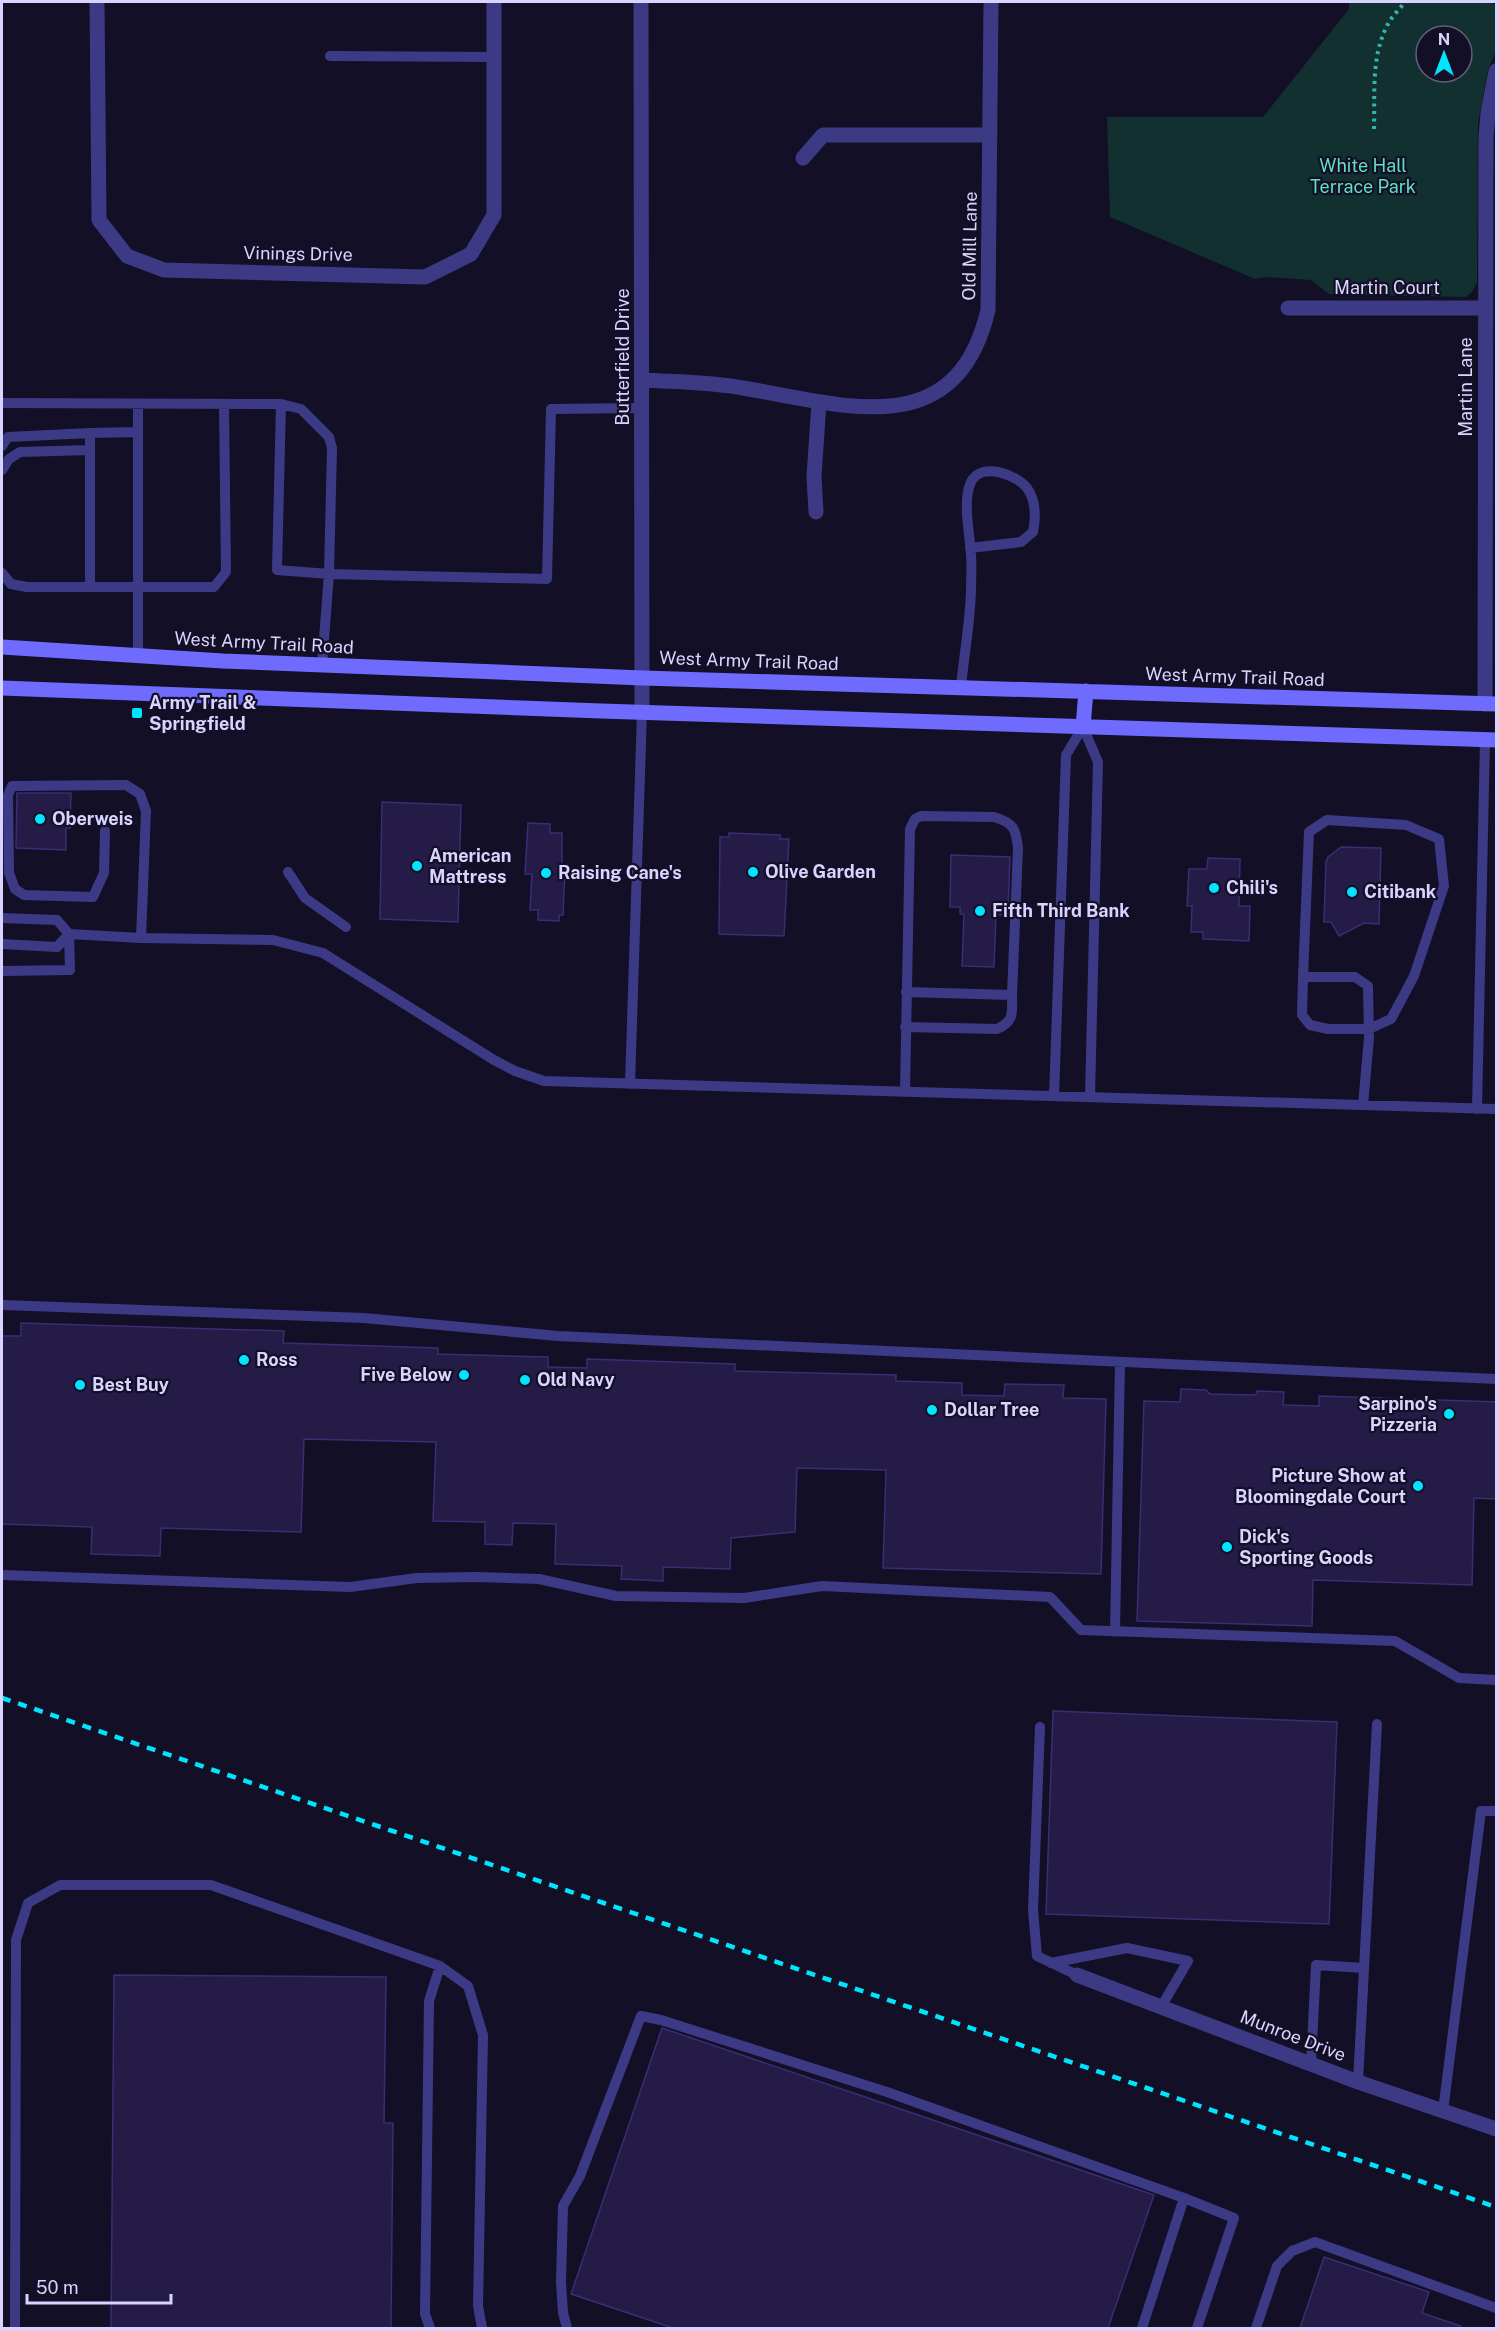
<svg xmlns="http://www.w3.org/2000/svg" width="1498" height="2330" font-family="'Public Sans',sans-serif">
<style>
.green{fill:#12302f;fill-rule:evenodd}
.building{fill:#241b47;stroke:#3b2d73;stroke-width:1.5}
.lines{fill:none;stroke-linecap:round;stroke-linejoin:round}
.path{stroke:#2fb8b0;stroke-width:4;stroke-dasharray:3 4.5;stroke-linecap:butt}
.lane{stroke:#3d3a85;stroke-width:10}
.street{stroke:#3d3a85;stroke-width:15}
.secondary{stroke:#6f6bff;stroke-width:15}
.rail{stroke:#00e5ff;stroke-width:4.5;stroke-dasharray:9 8;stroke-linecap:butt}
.poi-dot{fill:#00e5ff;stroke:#130f26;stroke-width:2}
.labels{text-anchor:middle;stroke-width:4.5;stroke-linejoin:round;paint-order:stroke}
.park-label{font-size:18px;fill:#5fe0c0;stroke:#130f26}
.street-label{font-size:18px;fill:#d9d4ff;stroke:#130f26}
.poi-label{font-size:18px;font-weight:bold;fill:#d9d4ff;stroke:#130f26;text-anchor:start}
</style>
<rect width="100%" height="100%" fill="#130f26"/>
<path class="green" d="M1349,2h144l3,5v43l-8,20 -10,53 -1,159 -5,10 -6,5 -137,-3 -18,-14 -43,-3 -13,2 -145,-62 -3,-100h156l86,-108zM1426,36h36v36h-36z"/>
<path class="building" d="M17,793h54l-1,35h-4v22l-50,-2z
M382,802l79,3 -3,117 -78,-3z
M528,823l22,1v9h12v38h3l-2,44h-4v6l-21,-1v-10h-8l2,-36h-7z
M729,833l51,2v4h9l-5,97 -65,-2 1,-97h9z
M1341,847l40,1 -2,76 -15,-1 -25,13 -8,-14h-7l2,-60 2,-5z
M951,855l59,2 -2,52h-7v6h-5l-2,52 -32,-1 2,-52h-4v-7h-10z
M1208,858l32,1 -1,47h11l-1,35 -46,-2v-7h-12l1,-26h-5l2,-37h18z
M21,1323l263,8 -1,12 155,5v6l110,3v10l39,1v-9l148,5v7l161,4v6l66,2v12l42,1 1,-12 59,1 -1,13 43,1 -5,175 -218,-6 3,-98 -89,-2 -2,64 -64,6 -1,31 -67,-2v14l-42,-2 1,-13 -67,-2 1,-40 -43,-1 -1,22 -27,-1v-22l-52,-1 3,-79 -132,-3 -3,93 -140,-4 -1,28 -69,-2 1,-27 -90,-3v-188h19z
M1181,1389l25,1 4,4 43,1 4,-1v-3l27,1 -1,13 36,1v-10l178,6v97l-23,-1 -2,87 -159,-5 -1,46 -175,-5 7,-220 36,1z
M1053,1711l284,11 -8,202 -283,-10z
M114,1975l272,2 -2,146h9l-2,205h-280z
M662,2028l492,167 -46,133h-435l-102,-34z
M1324,2257l105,35 -7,21 39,13v2h-161z"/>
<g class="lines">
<path class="path" d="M1374,129c1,-34 -3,-70 12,-101 4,-10 13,-18 19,-26"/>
<path class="lane" d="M330,56l164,1
M2,403l279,1 20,5 28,28 3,11 -3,126 -7,91
M138,404v252
M281,404l-4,166 52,4 218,5 4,-170 92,-1
M138,432l-48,1v154h124l12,-15 -2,-167
M2,446l6,-9 82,-4
M2,470l7,-11 11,-7 70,-2
M2,573l9,11 16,3h63
M961,687c3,-32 9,-64 10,-96 0,-12 1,-24 0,-36 -1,-22 -9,-53 0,-73 10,-21 46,-7 56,6 9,12 9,30 6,44l-12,10 -51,6
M1083,727l15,35 -8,335
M105,831l-1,42 -11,24 -69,-2 -9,-6 -6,-16 -1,-78 4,-9 114,-1 14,9 6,17 -5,127
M288,872l17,26 41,29
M2,918l55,2 12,14 1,36 -68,1
M2,944l55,3 12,-13 72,4 132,2 50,13 171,107 21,11 29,10 952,28
M1303,977l6,-145 18,-12 79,5 33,14 5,47 -30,90 -23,43 -22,10h-41l-18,-4 -8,-10 1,-38h52l13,9 1,52 -6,67
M905,1027l92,2c18,-8 15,-17 15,-34l-106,-3
M630,1084l12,-372
M905,1092l5,-263 5,-10 6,-3 73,1c20,6 22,12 24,31l-6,147
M1054,1096l12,-341 17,-28
M1477,1109l8,-369
M2,1305l362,13 194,18 938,43
M2,1575l348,12 67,-9 59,-1 63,2 77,17 128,2 78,-12 228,11 31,33 314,11 64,37 37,2
M1115,1632l5,-270
M1040,1727l-7,183 4,46 40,19
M1051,1963l76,-15 61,13 -27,46
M1311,2064l5,-99 48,3
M1358,2082l19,-358
M1443,2111l38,-300h15
M1184,2198l50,20 -37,110
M15,2328l1,-388 12,-37 32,-18h151l229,81 28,20 15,49 -5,271 4,22
M430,2328l-5,-14 4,-313 11,-35
M567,2328l-4,-15 -2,-31 2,-76 17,-30 61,-160 20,4 226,72 297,106 -42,130
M1256,2328l21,-62 15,-15 23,-9 181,66"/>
<path class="street" d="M97,2l2,218 28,36 37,14 261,7 46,-23 23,-39v-213
M641,2l1,710
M803,158l20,-23h167
M1288,308h197
M643,380c33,2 68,2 100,8 99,16 213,58 245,-78l3,-308
M816,512l-2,-35 5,-75
M1485,704l1,-567 2,-24 8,-42
M1077,1975l281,107 138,47"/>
<path class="secondary" d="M2,647l221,14 420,17 853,26
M2,688l599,23 895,29
M1083,727l3,-36"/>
<path class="rail" d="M2,1698l1494,509"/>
</g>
<g class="poi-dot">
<rect x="131" y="707" width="12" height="12" rx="3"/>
<circle cx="40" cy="819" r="6"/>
<circle cx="417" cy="866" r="6"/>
<circle cx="753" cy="872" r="6"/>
<circle cx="546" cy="873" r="6"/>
<circle cx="1214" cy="888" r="6"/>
<circle cx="1352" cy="892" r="6"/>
<circle cx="980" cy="911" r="6"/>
<circle cx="244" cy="1360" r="6"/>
<circle cx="464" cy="1375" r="6"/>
<circle cx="525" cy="1380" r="6"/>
<circle cx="80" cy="1385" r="6"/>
<circle cx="932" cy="1410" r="6"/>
<circle cx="1449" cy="1414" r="6"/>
<circle cx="1418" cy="1486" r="6"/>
<circle cx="1227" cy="1547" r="6"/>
</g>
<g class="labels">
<g class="park-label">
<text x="1363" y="172">White Hall<tspan x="1363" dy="21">Terrace Park</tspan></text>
</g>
<g class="street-label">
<text transform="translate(970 246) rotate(-89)" y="6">Old Mill Lane</text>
<text transform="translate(298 254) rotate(1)" y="6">Vinings Drive</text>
<text x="1387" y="294">Martin Court</text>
<text transform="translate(623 357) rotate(-90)" y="6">Butterfield Drive</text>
<text transform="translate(1466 387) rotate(-90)" y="6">Martin Lane</text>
<text transform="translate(264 643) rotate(3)" y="6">West Army Trail Road</text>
<text transform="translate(749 661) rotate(2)" y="6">West Army Trail Road</text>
<text transform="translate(1235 677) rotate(2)" y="6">West Army Trail Road</text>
<text transform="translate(1293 2036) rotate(21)" y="6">Munroe Drive</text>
</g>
<g class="poi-label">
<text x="149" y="709">Army Trail &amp;<tspan x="149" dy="21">Springfield</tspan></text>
<text x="52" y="825">Oberweis</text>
<text x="429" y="862">American<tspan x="429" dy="21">Mattress</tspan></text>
<text x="765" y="878">Olive Garden</text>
<text x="558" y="879">Raising Cane's</text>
<text x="1226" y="894">Chili's</text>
<text x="1364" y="898">Citibank</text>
<text x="992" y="917">Fifth Third Bank</text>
<text x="256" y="1366">Ross</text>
<text x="452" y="1381" text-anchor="end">Five Below</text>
<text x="537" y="1386">Old Navy</text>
<text x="92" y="1391">Best Buy</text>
<text x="1437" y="1410" text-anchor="end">Sarpino's<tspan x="1437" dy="21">Pizzeria</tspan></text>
<text x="944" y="1416">Dollar Tree</text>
<text x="1406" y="1482" text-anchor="end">Picture Show at<tspan x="1406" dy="21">Bloomingdale Court</tspan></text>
<text x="1239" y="1543">Dick's<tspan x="1239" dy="21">Sporting Goods</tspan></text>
</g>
</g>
<rect width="1498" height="2330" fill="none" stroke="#d9d4ff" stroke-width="6"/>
<g transform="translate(1444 54)"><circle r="28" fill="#130f26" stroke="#625e7d" stroke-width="1.5"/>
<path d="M0-4.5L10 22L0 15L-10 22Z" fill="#00e5ff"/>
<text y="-9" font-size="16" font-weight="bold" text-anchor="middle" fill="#d9d4ff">N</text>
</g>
<path d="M27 2294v9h144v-9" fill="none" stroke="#d9d4ff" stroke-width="3"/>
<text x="36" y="2294" font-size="18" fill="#d9d4ff" stroke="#130f26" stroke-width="4.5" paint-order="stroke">50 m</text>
</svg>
